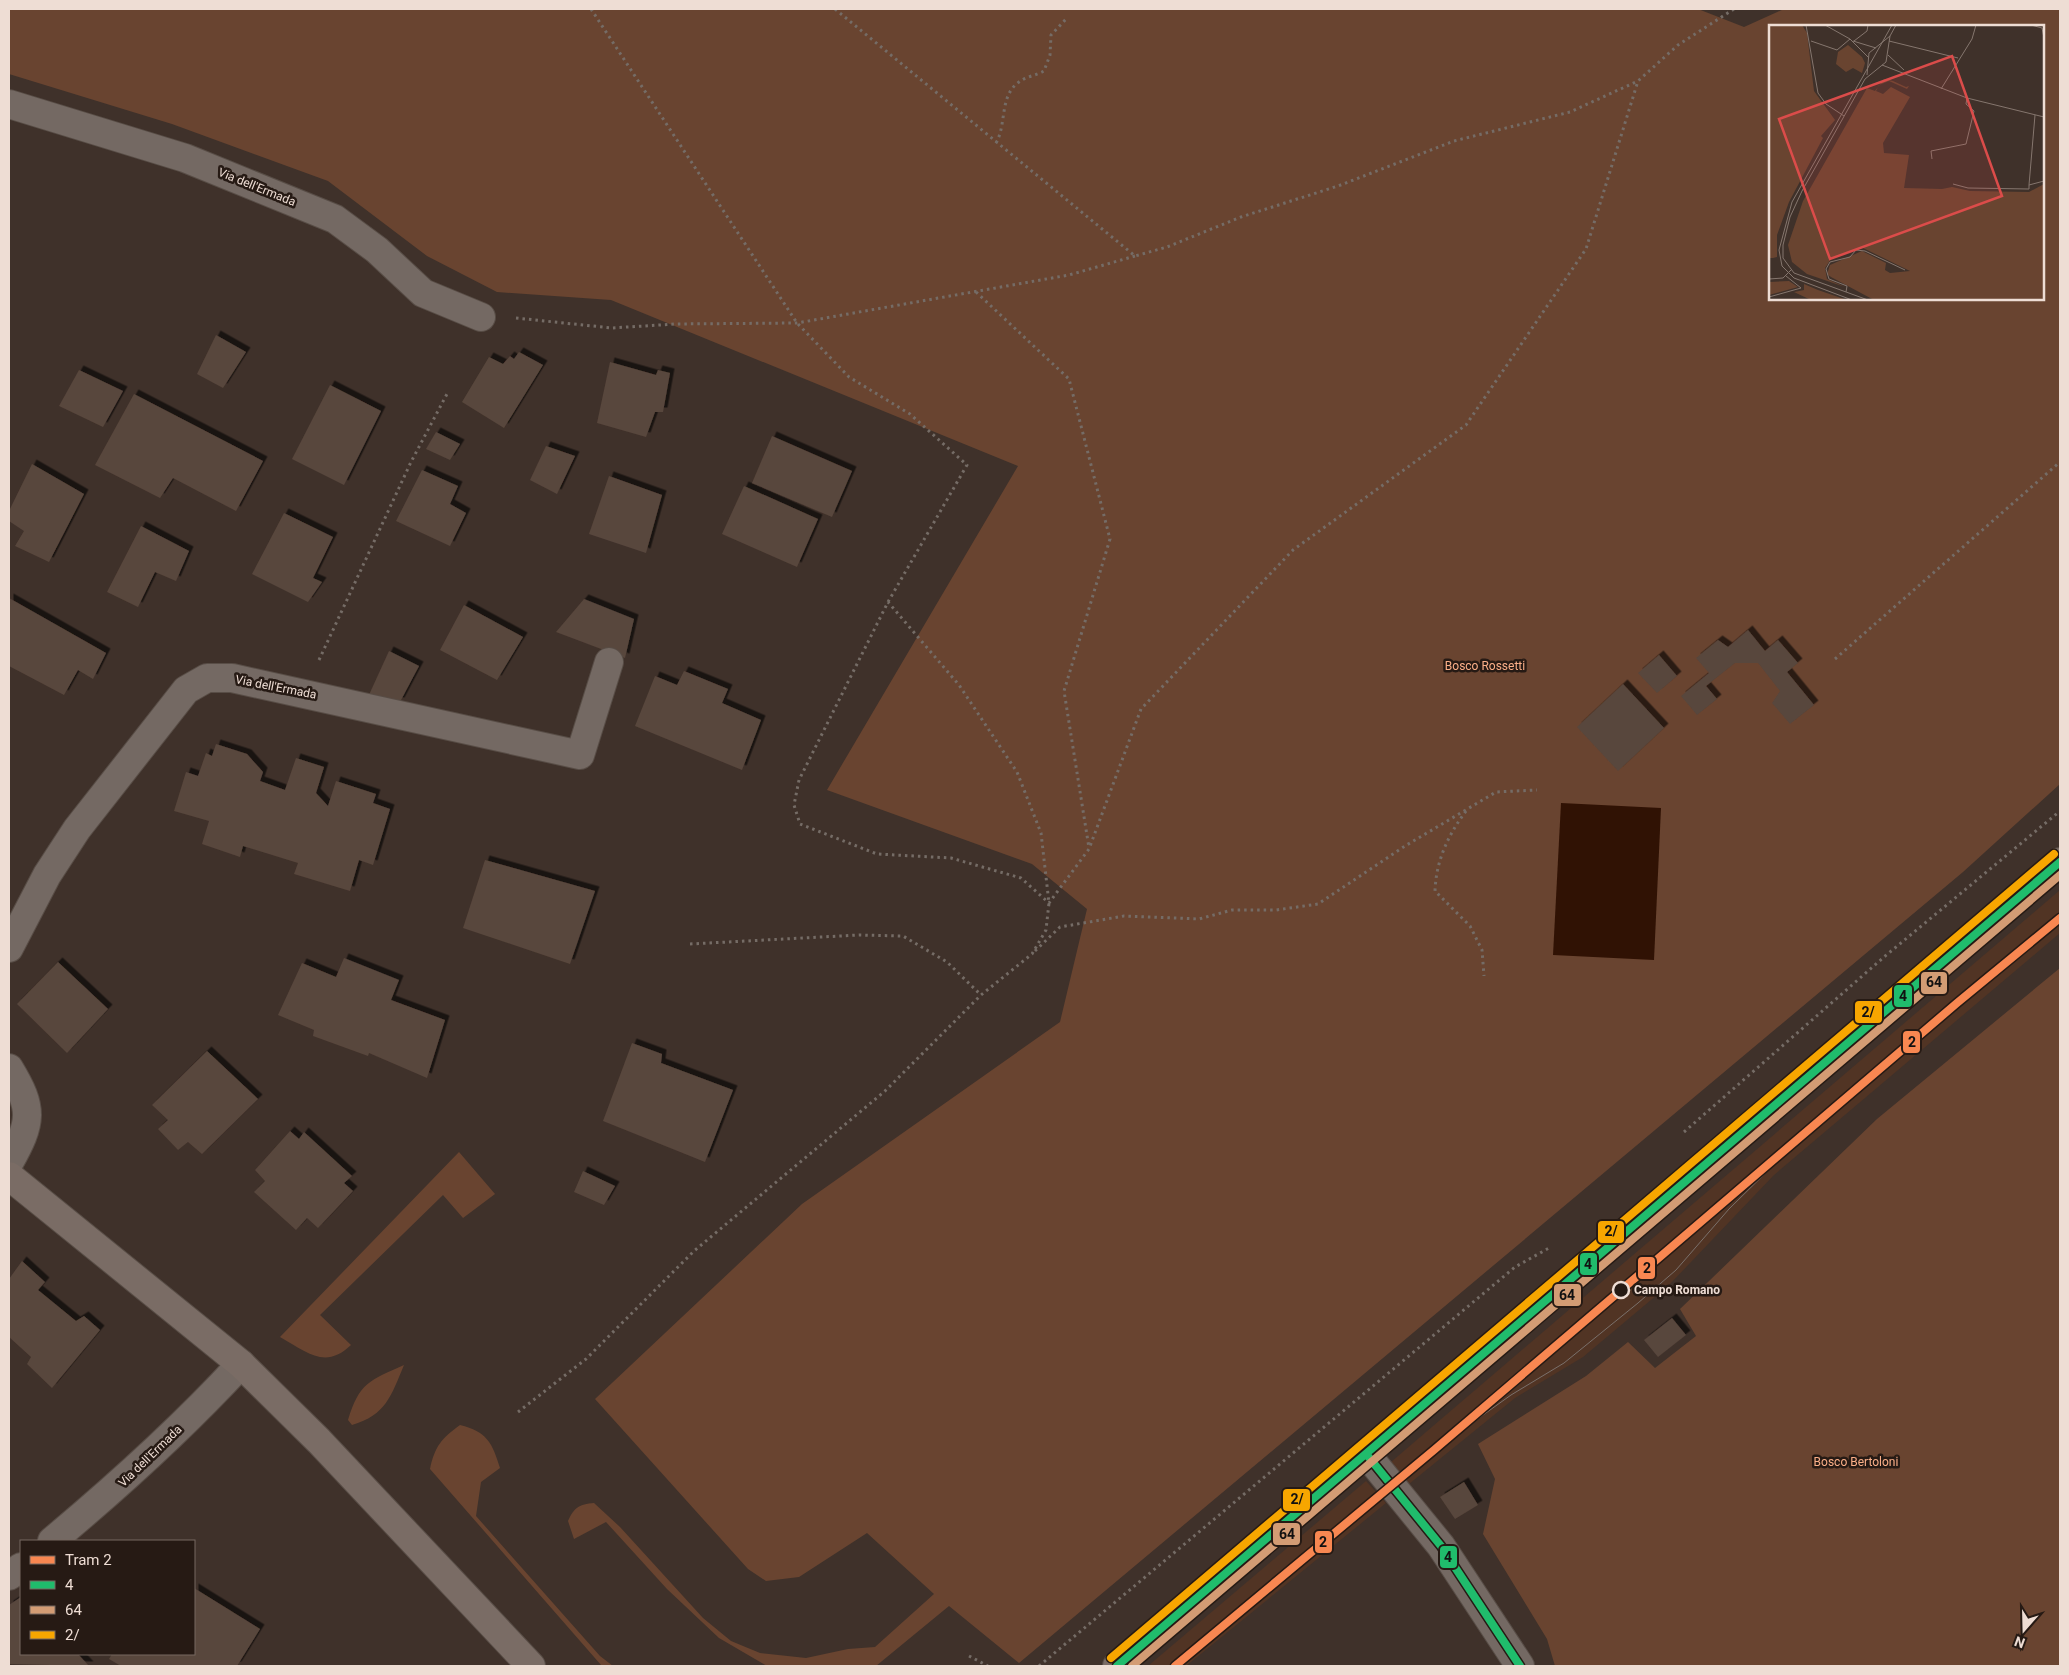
<svg xmlns="http://www.w3.org/2000/svg" width="2069" height="1675" viewBox="0 0 2069 1675" font-family="Roboto,sans-serif">
<defs>
<filter id="shadow"><feDropShadow dx="4.5" dy="-4.5" stdDeviation="0" flood-color="#0009"/></filter>
</defs>
<rect width="100%" height="100%" fill="#3f312a"/>
<g fill="#513424">
<path d="M2060 890V933L1774 1175 1670 1284 1583 1357 1515 1398 1409 1484 1391 1462Z"/>
<path d="M1366 1481 1386 1503 1186 1666H1148Z"/>
</g>
<g fill="#694430" fill-rule="evenodd">
<path d="M9 9H1698L1744 27 1784 9H2060V784L1963 872 1019 1663 949 1606 876 1666H767L719 1638 667 1589 606 1522 574 1539 568 1521C574 1508 579 1504 594 1503L620 1527 703 1618 731 1641 760 1653 806 1658 848 1649 875 1647 934 1594 867 1533 799 1577 766 1581 748 1569 595 1399 802 1204 1060 1022 1087 909 1032 864 827 790 1018 466 611 300 497 292 427 256 328 181 172 124 9 74ZM1770 26H2043V299H1770Z"/>
<path d="M2060 968V1666H1555L1547 1639 1483 1534 1495 1479 1478 1444 1586 1376 1628 1342 1655 1368 1696 1336 1680 1309 1877 1119Z"/>
<path d="M459 1152 495 1194 463 1218 443 1195 320 1315 351 1345C325 1370 307 1352 280 1337Z"/>
<path d="M404 1365C391 1396 386 1415 352 1425L348 1420C359 1383 370 1380 404 1365Z"/>
<path d="M460 1425C487 1432 492 1442 500 1468L481 1482 476 1516 600 1656 613 1666 601 1665 430 1469C435 1446 441 1439 460 1425Z"/>
</g>
<path fill="#301204" d="M1561 803 1661 808 1654 960 1553 955Z"/>
<g fill="#58463c" filter="url(#shadow)">
<path d="M216 335 246 352 223 388 197 374Z"/>
<path d="M519 352 543 365 504 428 462 402 489 357 503 364 510 356 514 359Z"/>
<path d="M610 362 656 375 658 370 670 373 663 412H655L646 437 597 423Z"/>
<path d="M79 370 123 391 103 427 59 406Z"/>
<path d="M330 385 381 411 344 485 292 459Z"/>
<path d="M134 394 263 461 236 511 173 478 160 498 95 465Z"/>
<path d="M436 432 460 444 450 460 426 449Z"/>
<path d="M772 436 852 471 832 517 752 483Z"/>
<path d="M546 446 575 456 557 494 530 480Z"/>
<path d="M32 464 84 494 49 562 15 546 24 531 9 521V511Z"/>
<path d="M422 470 458 486 450 504 466 513 450 546 396 521Z"/>
<path d="M609 476 662 495 646 553 589 534Z"/>
<path d="M744 486 818 519 797 567 722 534Z"/>
<path d="M284 513 333 537 313 578 322 582 308 602 252 574Z"/>
<path d="M141 526 189 551 176 581 155 572 138 607 107 592Z"/>
<path d="M9 598 106 653 93 679 78 670 64 695 9 666Z"/>
<path d="M584 599 634 619 625 658 556 632Z"/>
<path d="M464 605 523 637 497 680 440 650Z"/>
<path d="M1748 630 1765 651 1778 640 1798 663 1787 672 1814 705 1790 724 1772 703 1780 691 1758 663H1735L1706 686 1717 699 1697 715 1681 696 1709 673 1696 658 1718 640 1728 647Z"/>
<path d="M389 651 419 666 400 702 368 697Z"/>
<path d="M1659 655 1677 676 1657 693 1638 673Z"/>
<path d="M684 671 728 689 722 703 761 720 742 770 635 726 655 676 677 685Z"/>
<path d="M1623 684 1664 728 1618 771 1577 727Z"/>
<path d="M216 744 247 754 263 772 260 781 285 790 296 758 324 767 316 793 328 806 336 781 376 794 373 803 390 809 373 865 359 860 350 891 294 874 298 863 243 846 240 857 202 844 209 821 174 811 186 772 198 776 206 753 212 756Z"/>
<path d="M485 860 595 891 570 964 463 928Z"/>
<path d="M344 958 399 980 391 1000 445 1020 427 1078 369 1053 368 1056 313 1036 314 1030 278 1015 302 963 336 977Z"/>
<path d="M58 962 108 1009 67 1053 17 1004Z"/>
<path d="M632 1043 662 1054 661 1063 733 1090 705 1162 603 1121Z"/>
<path d="M207 1051 258 1099 202 1154 188 1142 178 1150 158 1129 168 1120 152 1105Z"/>
<path d="M290 1131 299 1139 304 1132 352 1176 344 1183 353 1191 318 1228 307 1218 296 1230 254 1192 265 1181 255 1170Z"/>
<path d="M583 1171 615 1186 604 1205 574 1192Z"/>
<path d="M22 1261 45 1282 38 1290 76 1321 84 1316 100 1330 52 1388 27 1364 31 1357 9 1337V1279Z"/>
<path d="M1672 1318 1686 1335 1658 1357 1644 1340Z"/>
<path d="M1464 1482 1478 1505 1455 1519 1440 1497Z"/>
<path d="M194 1588 260 1629 237 1666H121L109 1659 112 1654H194Z"/>
<path d="M21 1597V1654H78L89 1666 9 1664V1605Z"/>
</g>
<g fill="none" stroke-linecap="round" stroke-linejoin="round">
<g stroke="#584d46" stroke-width="30">
<g id="street">
<path d="M9 104 185 158 335 219 377 250 423 293 481 317"/>
<path d="M9 948 47 875 77 829 186 690 207 678H232L580 755 609 662"/>
<path d="M9 1068C34 1109 32 1122 9 1163"/>
<path d="M1367 1455 1441 1546 1520 1666"/>
<path d="M52 1541C119 1485 182 1428 241 1364"/>
<path d="M9 1576 21 1567"/>
</g>
</g>
<g stroke="#584d46" stroke-width="30">
<g id="primary">
<path d="M9 1176 241 1364 319 1441 531 1666"/>
<path d="M1117 1666 2060 862"/>
</g>
</g>
<g stroke="#756c66" stroke-width="3" stroke-dasharray="2.5 4" stroke-linecap="butt">
<path d="M591 9 797 323 849 377 910 414 967 465 888 602 799 780 794 805 800 824 877 854 951 858 1021 878 1049 903 1089 849 1141 709 1293 550 1466 425 1586 249 1638 81"/>
<path d="M835 9 1135 256 1167 247 1241 217 1338 186 1454 141 1570 112 1638 81 1678 45 1734 9"/>
<path d="M996 143C1007 124 999 96 1019 82 1025 77 1037 75 1044 71L1050 55 1051 35 1067 18"/>
<path d="M976 292 1069 379 1110 539 1064 691 1089 848"/>
<path d="M516 318 612 328 675 324 797 323 1069 275 1135 256"/>
<path d="M1835 659 2060 462"/>
<path d="M319 660 411 462 448 392"/>
<path d="M1466 811C1448 835 1436 861 1435 891L1470 926 1482 950 1484 976"/>
<path d="M690 944 859 935 903 936 947 962 981 995"/>
<path d="M1035 951 1060 927 1124 916 1199 919 1232 910H1276L1318 904 1405 846 1496 792 1537 790"/>
<path d="M1684 1132 1884 957 2060 811"/>
<path d="M518 1412 586 1359 694 1251 885 1091 981 995 1032 954 1046 930 1049 903 1041 833 1017 772 959 685 888 602"/>
<path d="M969 1656 988 1666"/>
<path d="M1039 1666 1515 1267 1549 1248"/>
</g>
<use href="#street" stroke="#746963" stroke-width="28"/>
<use href="#primary" stroke="#7a6c65" stroke-width="28"/>
<path stroke="#7a706b" stroke-width="1" d="M1434 1450 1511 1395 1564 1363 1638 1303 1676 1270 1729 1209 1802 1137"/>
<g stroke="#261a14" stroke-width="11">
<g id="bus-1">
<path d="M1367 1455 1441 1546 1520 1666"/>
<path d="M1117 1666 2060 862"/>
</g>
</g>
<g stroke="#261a14" stroke-width="11">
<path id="bus-2" d="M1132 1666 2060 875"/>
</g>
<g stroke="#261a14" stroke-width="11">
<path id="bus-3" d="M1111 1658 2054 854"/>
</g>
<use href="#bus-1" stroke="#20bc6c" stroke-width="8"/>
<use href="#bus-2" stroke="#d39c74" stroke-width="8"/>
<use href="#bus-3" stroke="#f7a600" stroke-width="8"/>
<g stroke="#261a14" stroke-width="11">
<path id="tram-1" d="M1175 1666 1434 1450 1957 1003 2060 918"/>
</g>
<use href="#tram-1" stroke="#f88751" stroke-width="8"/>
</g>
<circle fill="#261a14" stroke="#eeddd4" stroke-width="2.5" cx="1621" cy="1290" r="8"/>
<g text-anchor="middle" stroke-width="5" stroke-linejoin="round" paint-order="stroke">
<g font-size="12" fill="#eeddd4" stroke="#261a14">
<text transform="translate(257 187) rotate(22)" y="4">Via dell'Ermada</text>
<text transform="translate(276 687) rotate(11)" y="4">Via dell'Ermada</text>
<text transform="translate(150 1456) rotate(-44)" y="4">Via dell'Ermada</text>
</g>
<g font-size="12" fill="#fbaf88" stroke="#261a14">
<text x="1485" y="670">Bosco Rossetti</text>
<text x="1856" y="1466">Bosco Bertoloni</text>
</g>
<g font-size="12" font-weight="bold" fill="#eeddd4" stroke="#261a14" text-anchor="start">
<text x="1634" y="1294">Campo Romano</text>
</g>
</g>
<g transform="translate(1769 25)">
<rect width="275" height="275" fill="#3f312a"/>
<path d="M0 0H33L38 8 45 66 66 95 52 111 54 113 20 177 8 210V232L4 233H0ZM79 20 93 32 96 38 93 48 84 43 77 47 67 39 69 27ZM115 54 124 56 137 62 140 61 138 64 120 56 110 60 107 66 114 69 122 62 141 72 114 118 115 128 140 130 135 163 173 164 183 162 201 166 260 167 275 159V275H105L62 252 58 249 61 240 93 226 117 238 116 245 121 248 141 246 92 222 62 234 56 243 58 254 76 262 38 249 23 237 19 220 34 176 98 63 106 66ZM20 256 29 262 0 270V257ZM35 259 49 265 78 275H42L25 267 35 265Z" fill="#694430"/>
<path fill="none" stroke="#85766e" stroke-width="1" d="M37 0 49 68 57 79 75 91M56 0 81 14 100 33M262 0 273 3 275 13M42 16 68 25 81 14M84 16 107 23M85 16 98 6 99 0M120 16 189 33M119 30 135 45M113 40 198 73 275 92M98 50 100 28 121 11M172 64 203 14 207 0M163 134 162 126 197 119 205 86 197 79 198 73M184 159 199 163 260 164V160L275 156M260 160 266 90M0 254 14 253 22 245M77 267 78 261 60 254 57 244 61 237 81 232 87 225 96 226 136 245M0 272 32 263 17 251M83 275 25 253 13 241 10 225 23 177 123 0M99 275 25 248 14 233V220L21 192 33 166 96 54 117 37 121 11 127 0"/>
<path fill="#db4c4a" fill-opacity="0.15" stroke="#db4c4a" stroke-width="2.5" d="M183 31 233 171 61 234 10 94Z"/>
<rect width="275" height="275" fill="none" stroke="#eeddd4" stroke-width="2.5"/>
</g>
<g stroke="#261a14" stroke-width="2">
<rect x="1920" y="971" width="28" height="24" rx="5" fill="#d39c74"/>
<rect x="1893" y="984" width="20" height="24" rx="5" fill="#20bc6c"/>
<rect x="1854" y="1000" width="29" height="24" rx="5" fill="#f7a600"/>
<rect x="1902" y="1030" width="19" height="24" rx="5" fill="#f88751"/>
<rect x="1597" y="1220" width="28" height="24" rx="5" fill="#f7a600"/>
<rect x="1579" y="1252" width="19" height="24" rx="5" fill="#20bc6c"/>
<rect x="1637" y="1256" width="19" height="24" rx="5" fill="#f88751"/>
<rect x="1553" y="1283" width="29" height="24" rx="5" fill="#d39c74"/>
<rect x="1282" y="1488" width="29" height="24" rx="5" fill="#f7a600"/>
<rect x="1272" y="1522" width="29" height="24" rx="5" fill="#d39c74"/>
<rect x="1314" y="1530" width="19" height="24" rx="5" fill="#f88751"/>
<rect x="1439" y="1545" width="19" height="24" rx="5" fill="#20bc6c"/>
</g>
<g font-size="14" text-anchor="middle" font-weight="bold" fill="#111">
<text x="1934" y="987">64</text>
<text x="1903" y="1001">4</text>
<text x="1868" y="1017">2/</text>
<text x="1912" y="1047">2</text>
<text x="1611" y="1236">2/</text>
<text x="1588" y="1269">4</text>
<text x="1647" y="1273">2</text>
<text x="1567" y="1300">64</text>
<text x="1297" y="1504">2/</text>
<text x="1287" y="1539">64</text>
<text x="1323" y="1547">2</text>
<text x="1448" y="1562">4</text>
</g>
<rect width="2069" height="1675" fill="none" stroke="#eeddd4" stroke-width="20"/>
<rect x="20" y="1540" width="175" height="115" fill="#261a14" stroke="#766861"/>
<rect x="30" y="1556" width="25" height="8" fill="#f88751" stroke="#766861"/>
<text x="65" y="1565" font-size="15" fill="#eeddd4">Tram 2</text>
<rect x="30" y="1581" width="25" height="8" fill="#20bc6c" stroke="#766861"/>
<text x="65" y="1590" font-size="15" fill="#eeddd4">4</text>
<rect x="30" y="1606" width="25" height="8" fill="#d39c74" stroke="#766861"/>
<text x="65" y="1615" font-size="15" fill="#eeddd4">64</text>
<rect x="30" y="1631" width="25" height="8" fill="#f7a600" stroke="#766861"/>
<text x="65" y="1640" font-size="15" fill="#eeddd4">2/</text>
<g transform="translate(2024 1630) rotate(200)" stroke="#261a14" stroke-width="4" paint-order="stroke">
<path d="M0-4L9 19L0 12L-9 19Z" fill="#eeddd4"/>
<text y="-8" font-size="14" font-weight="bold" text-anchor="middle" fill="#eeddd4">N</text>
</g>
</svg>
